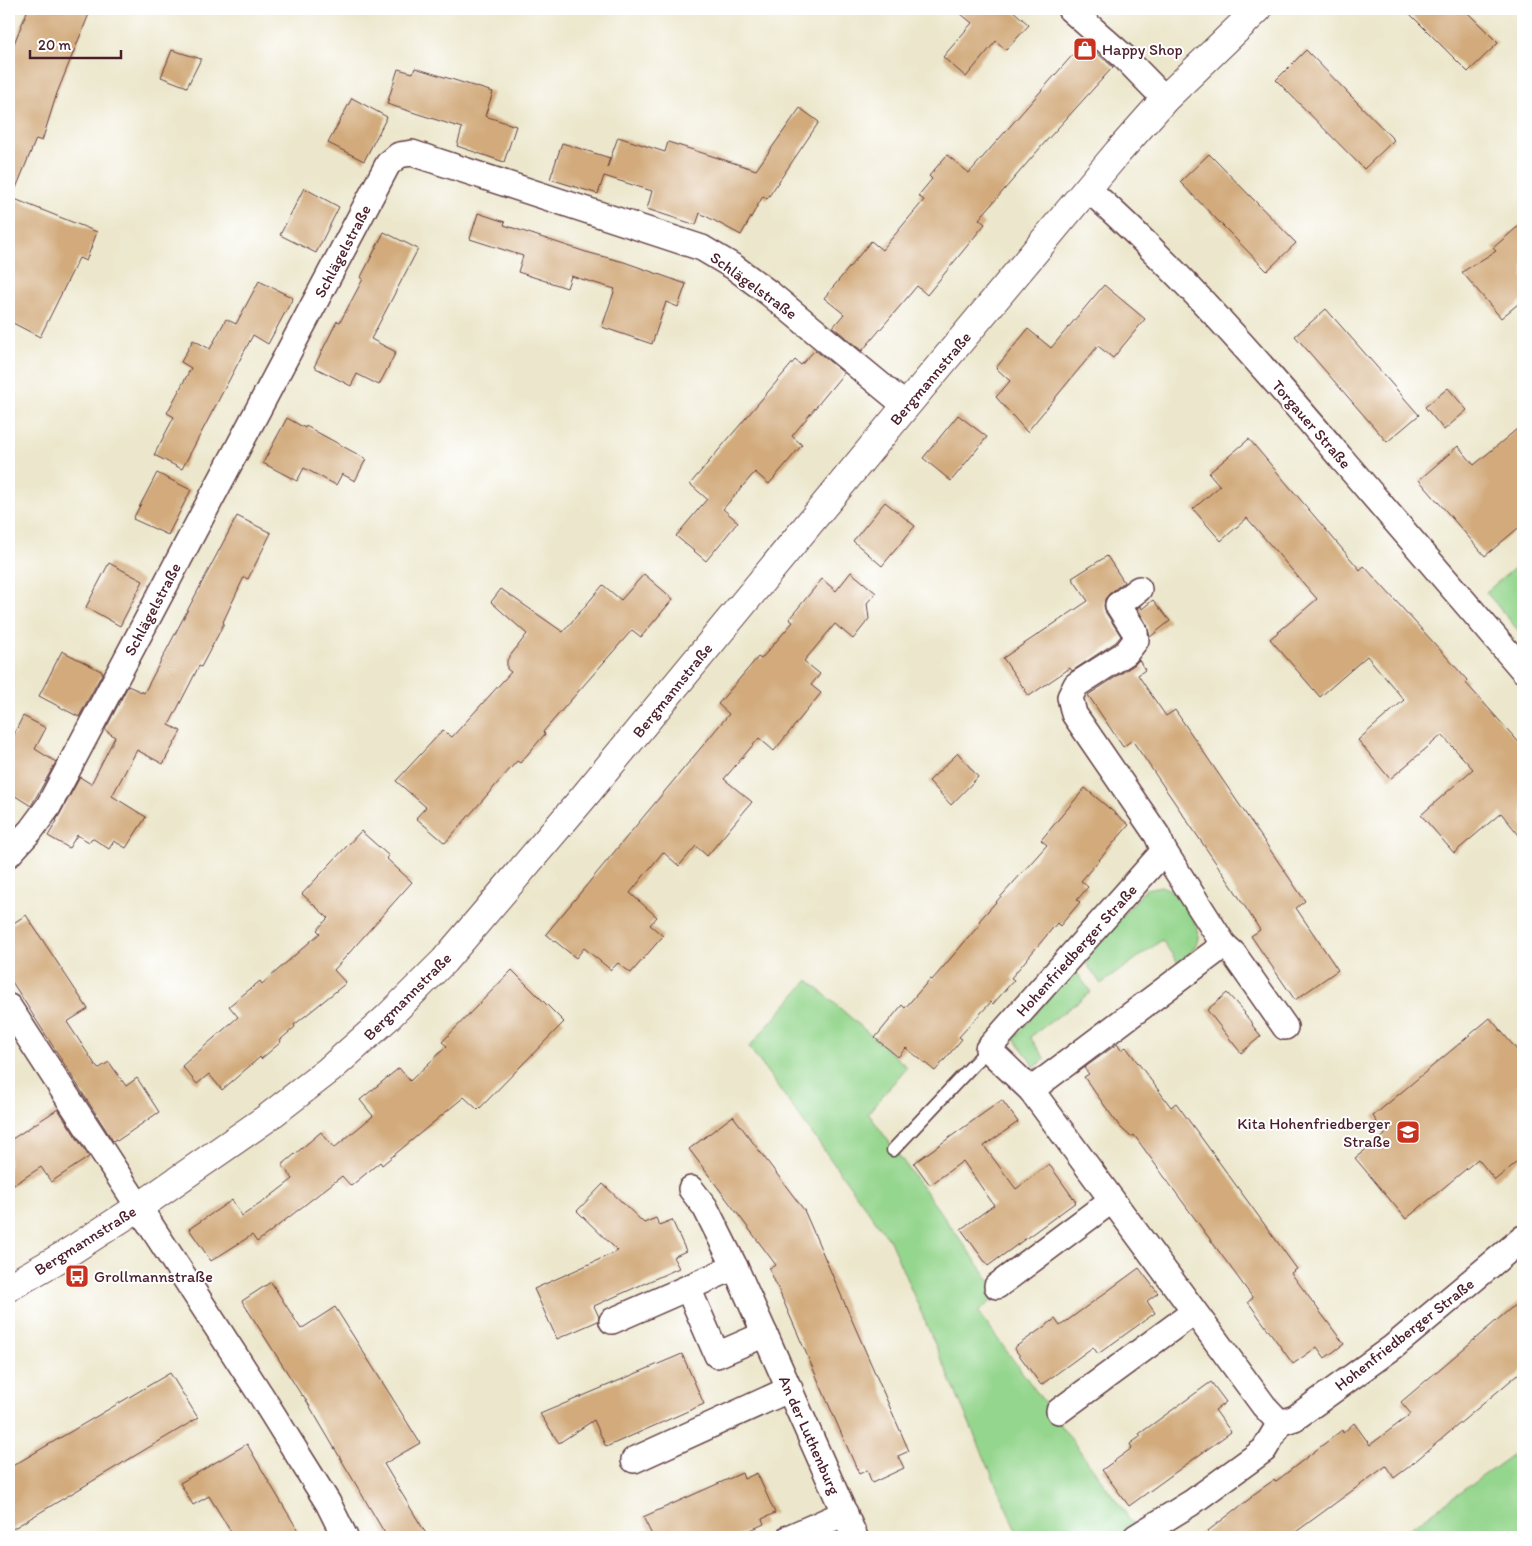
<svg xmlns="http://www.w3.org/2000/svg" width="1532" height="1546" viewBox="0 0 1532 1546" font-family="Itim,sans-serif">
<rect width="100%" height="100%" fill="#fff"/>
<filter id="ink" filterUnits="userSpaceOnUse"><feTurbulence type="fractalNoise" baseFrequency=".02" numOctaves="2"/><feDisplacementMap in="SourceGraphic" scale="10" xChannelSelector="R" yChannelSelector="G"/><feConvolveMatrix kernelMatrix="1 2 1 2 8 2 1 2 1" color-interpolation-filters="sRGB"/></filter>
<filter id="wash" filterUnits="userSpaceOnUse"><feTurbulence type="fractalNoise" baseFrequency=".0096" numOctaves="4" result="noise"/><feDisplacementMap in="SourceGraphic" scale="20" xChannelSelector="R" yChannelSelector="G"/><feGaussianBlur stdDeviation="1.12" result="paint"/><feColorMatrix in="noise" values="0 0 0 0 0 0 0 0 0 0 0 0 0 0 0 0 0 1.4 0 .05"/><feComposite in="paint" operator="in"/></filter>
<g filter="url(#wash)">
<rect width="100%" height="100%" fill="#ece7cc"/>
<g fill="#95d68e" stroke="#707a5c">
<path d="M1523 561V636L1486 592Z"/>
<path d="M1161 886C1174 890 1179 899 1187 910 1203 934 1203 945 1178 963L1162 940 1101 984 1083 959 1146 889Z"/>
<path d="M1074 969 1091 992 1030 1037 1045 1059 1035 1067 1014 1038Z"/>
<path d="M808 980 907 1067 868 1113 1000 1294 978 1312 1143 1537H1019L890 1241 749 1047Z"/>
<path d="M1523 1447V1537H1398Z"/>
</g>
<g id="blocks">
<g fill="#d2aa7b">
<path d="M28 9H91L57 93 42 141 36 139 12 198 97 232 86 261 79 258 40 337 9 321V56Z"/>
<path d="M955 9H1011L1029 25 1006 50 996 41 966 77 943 57 972 23Z"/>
<path d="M1405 9H1464L1498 43 1468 72Z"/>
<path d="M1084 42 1113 67 1047 140 979 219 985 224 927 295 917 286 862 351 833 327 844 314 824 298 871 241 882 250 924 200 918 196 932 179 929 176 947 155 969 173Z"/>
<path d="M172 50 201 59 187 87 161 77Z"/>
<path d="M1306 50 1394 140 1364 169 1276 80Z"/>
<path d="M415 68 493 92 485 116 516 126 504 162 457 146 462 128 387 104 398 69 413 73Z"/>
<path d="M352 98 387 117 364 161 328 143Z"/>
<path d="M800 108 819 122 767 199 763 196 741 235 700 213 696 225 647 209 652 191 604 176 598 194 550 179 562 143 610 158 607 168 618 137 665 152 668 142 756 170Z"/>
<path d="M1209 154 1296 243 1267 271 1180 182Z"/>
<path d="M304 188 339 207 316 253 280 235Z"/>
<path d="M478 213 505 222 504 225 586 252 624 262 686 284 678 307 666 302 652 344 602 327 615 289 571 276 567 288 518 272 523 256 470 239Z"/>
<path d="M1523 222V300L1501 318 1462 272 1496 251 1493 248Z"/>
<path d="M384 232 418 249 371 339 396 352 379 385 357 374 351 386 314 367 337 321 340 322 363 279 361 277Z"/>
<path d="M259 281 293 298 268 344 253 335 182 469 154 455 174 417 167 413 191 368 181 362 193 340 210 349 226 319 236 324Z"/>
<path d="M1104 285 1145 319 1113 358 1098 346 1027 432 996 397 1010 381 996 368 1028 329 1051 348Z"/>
<path d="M1326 309 1419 415 1387 442 1295 336Z"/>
<path d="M815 350 844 373 792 436 802 445 769 484 755 472 723 509 738 522 706 561 676 536 707 499 690 484 795 360 801 365Z"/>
<path d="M1448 388 1467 410 1444 430 1425 407Z"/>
<path d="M958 415 987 437 951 481 923 458Z"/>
<path d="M287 418 305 428 306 426 366 459 355 481 342 474 336 485 304 468 297 481 263 463Z"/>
<path d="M1523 424V524L1485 556 1419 480 1458 446 1474 465Z"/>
<path d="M1249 439 1360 570 1364 566 1453 664 1467 680 1465 682 1523 747V840L1501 813 1454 853 1421 815 1473 769 1442 735 1390 779 1358 740 1404 700 1367 656 1320 697 1270 639 1317 599 1247 518 1221 541 1193 509 1220 486 1209 473Z"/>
<path d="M157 473 191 490 168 535 133 519Z"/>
<path d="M885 502 915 526 882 566 853 541Z"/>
<path d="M237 516 271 533 248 579 244 577 223 622 224 623 218 635 201 667 199 666 169 725 181 731 163 764 137 750 112 796 146 817 126 848 114 841 109 849 92 838 89 842 77 835 69 848 48 836 57 821H56L80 777 91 784 115 737 105 730 128 686 144 693Z"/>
<path d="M1107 556 1124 582 1109 594 1105 599 1104 606 1106 613 1121 636 1116 642 1072 671 1070 668 1029 696 1003 658 1088 601 1072 578Z"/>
<path d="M109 563 143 581 120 626 86 607Z"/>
<path d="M851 572 876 593 867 603 869 619 853 639 835 624 804 661 820 674 811 685 821 693 774 751 759 738 724 779 752 802 707 856 696 846 679 866 663 852 630 893 657 917 650 925 663 936 631 973 618 963 611 970 584 948 576 958 546 934 729 714 718 704 758 657 761 659 793 622 789 619 822 579 836 591Z"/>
<path d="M644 574 673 599 641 637 632 630 543 732 545 734 527 755 520 763 517 761 445 843 416 818 426 807 396 781 443 730 452 737 511 672 507 669V660L527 634 491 602 501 589 563 632 603 585 621 600Z"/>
<path d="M1153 600 1170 621 1150 637 1147 625 1137 608 1141 606 1142 609Z"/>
<path d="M62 651 103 672 79 717 39 696Z"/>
<path d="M1139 660 1145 670 1138 675 1152 696 1166 716 1175 710 1305 901 1296 908 1338 970 1295 1000 1251 936 1260 930 1233 888 1132 740 1123 747 1088 695 1134 665Z"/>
<path d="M23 716 46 728 35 749 56 762 31 806 12 794 9 800V734L13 736Z"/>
<path d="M958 753 978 777 951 805 929 781Z"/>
<path d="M1085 788 1129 825 1081 881 1088 887 1077 900 1080 902 1060 926 1057 923 1011 978 1014 980 993 1004 991 1002 959 1037 962 1039 935 1071 906 1048 898 1057 875 1038 902 1005 905 1008 930 979 932 980 981 923 979 921 1047 845 1041 840Z"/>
<path d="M361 831 389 856 386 858 412 882 334 970 346 983 294 1025 295 1027 280 1040 281 1042 261 1059 260 1057 222 1090 209 1074 197 1084 182 1066 238 1017 229 1006 260 981 262 984 320 933 317 930 328 918 302 894Z"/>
<path d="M26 915 88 1009 67 1022 98 1069 109 1062 126 1086 137 1078 159 1112 117 1141 116 1139 113 1141 9 977V926Z"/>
<path d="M512 970 564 1022 478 1110 464 1097 382 1165 380 1162 351 1186 342 1176 257 1242 252 1235 211 1261 189 1229 232 1200 242 1216 267 1199 293 1179 282 1165 321 1132 334 1148 373 1116 360 1100 399 1068 410 1081 447 1046 442 1042Z"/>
<path d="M1227 993 1245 1013 1244 1014 1253 1024 1252 1025 1261 1036 1241 1053 1207 1010Z"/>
<path d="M1490 1018 1523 1057V1157L1495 1180 1478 1159 1406 1219 1355 1158 1385 1135 1373 1116Z"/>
<path d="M1117 1044 1121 1050 1126 1047 1171 1107 1176 1103 1297 1269 1291 1273 1344 1344 1325 1358 1317 1347 1293 1364 1248 1302 1253 1298 1163 1175 1134 1135 1131 1137 1120 1127 1084 1077 1089 1074 1084 1068Z"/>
<path d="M1002 1100 1018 1122 984 1146 1016 1189 1049 1164 1076 1202 988 1266 961 1229 994 1205 963 1161 930 1185 914 1163Z"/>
<path d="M58 1109 89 1157 51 1182 41 1167 9 1188V1141Z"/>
<path d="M733 1116 804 1210 909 1451 898 1456 904 1468 872 1483 867 1470 859 1474 769 1268 776 1265 689 1149Z"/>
<path d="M603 1184 644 1223 656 1218 659 1225 672 1220 686 1251 673 1257 679 1268 594 1306 599 1317 598 1321 557 1339 534 1289 618 1251 577 1211Z"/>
<path d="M1139 1268 1158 1293 1147 1301 1155 1313 1098 1354 1093 1347 1041 1385 1014 1348 1055 1319 1060 1326Z"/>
<path d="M271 1282 301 1329 335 1307 391 1396 420 1443 384 1464 428 1537H387L303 1395 302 1396 242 1301Z"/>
<path d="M1523 1298V1370L1406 1469 1394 1478 1386 1466 1289 1537H1200L1252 1497 1251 1496 1274 1480 1275 1482 1342 1430 1343 1433 1354 1423 1370 1445 1411 1414 1401 1402Z"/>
<path d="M682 1354 704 1404 606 1447 594 1420 559 1443 540 1414Z"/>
<path d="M170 1373 198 1418 9 1531V1468Z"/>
<path d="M1211 1382 1226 1402 1215 1410 1231 1432 1129 1506 1102 1470 1132 1448 1130 1444 1141 1436 1139 1434Z"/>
<path d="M247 1444 269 1482 302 1537H234L209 1496 193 1505 180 1483Z"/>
<path d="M742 1473 744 1479 757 1473 775 1513 762 1519 764 1524 735 1537H653L643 1517Z"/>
</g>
</g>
</g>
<g filter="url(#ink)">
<use href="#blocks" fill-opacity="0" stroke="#623d43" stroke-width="1"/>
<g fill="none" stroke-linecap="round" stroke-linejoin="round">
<g stroke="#623d43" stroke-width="15">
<path id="lane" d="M893 1150 988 1049"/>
</g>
<g stroke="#623d43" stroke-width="28">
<g id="street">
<path d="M1070 9 1124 57 1165 99"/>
<path d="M1088 189C1180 271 1261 364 1341 458 1402 529 1463 600 1523 670"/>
<path d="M1164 851 988 1049 1031 1090 1264 1406 1280 1423"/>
<path d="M9 854 31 830 48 807 388 164 399 155 412 153 702 248 734 267 769 293 906 406"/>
<path d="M1224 945 1233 953 1285 1027"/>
<path d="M9 1007 262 1397 328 1503 345 1537"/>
<path d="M1031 1090 1224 945 1164 851 1157 835 1074 714 1070 697 1076 685 1126 653 1136 640 1135 632 1118 605 1139 589"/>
<path d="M691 1189 705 1207 735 1267 855 1537"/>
<path d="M997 1286 1112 1200"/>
<path d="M688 1288 717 1355 765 1334"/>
<path d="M612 1321 735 1267"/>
<path d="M1059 1411 1194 1312"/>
<path d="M634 1460 790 1389"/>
<path d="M790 1537 845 1513"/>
<path d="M1136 1537 1191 1503 1264 1450 1280 1423 1295 1418 1393 1347 1523 1238"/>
</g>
</g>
<g stroke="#623d43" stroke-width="30">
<path id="secondary" d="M9 1287 63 1256 139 1207 267 1118 329 1070 387 1018 444 961 582 799 906 406 1118 152 1165 99 1258 9"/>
</g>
<use href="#lane" stroke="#fff" stroke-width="12"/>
<use href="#street" stroke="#fff" stroke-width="25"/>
<use href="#secondary" stroke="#fff" stroke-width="28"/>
</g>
</g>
<defs>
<g id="shop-square" transform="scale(1.25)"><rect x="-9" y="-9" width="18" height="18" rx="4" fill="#c8321e" stroke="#fff"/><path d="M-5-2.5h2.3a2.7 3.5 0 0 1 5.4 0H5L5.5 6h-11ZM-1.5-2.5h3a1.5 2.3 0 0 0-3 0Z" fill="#fff"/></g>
<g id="school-square" transform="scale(1.25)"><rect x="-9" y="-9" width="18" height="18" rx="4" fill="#c8321e" stroke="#fff"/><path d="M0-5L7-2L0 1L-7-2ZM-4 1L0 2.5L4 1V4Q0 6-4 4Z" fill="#fff"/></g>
<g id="bus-square" transform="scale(1.25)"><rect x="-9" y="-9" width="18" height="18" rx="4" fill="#c8321e" stroke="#fff"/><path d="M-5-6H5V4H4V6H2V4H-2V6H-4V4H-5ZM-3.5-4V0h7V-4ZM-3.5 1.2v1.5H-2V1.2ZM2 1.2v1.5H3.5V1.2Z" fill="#fff"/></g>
</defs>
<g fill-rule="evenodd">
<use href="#shop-square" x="1085" y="49"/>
<use href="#school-square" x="1408" y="1132"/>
<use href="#bus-square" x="77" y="1276"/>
</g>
<g text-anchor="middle" stroke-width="4" stroke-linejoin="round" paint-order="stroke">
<g font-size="16" fill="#4a1f2b" stroke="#fff" text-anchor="start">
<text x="1102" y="55">Happy Shop</text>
<text x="1390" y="1129" text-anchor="end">Kita Hohenfriedberger<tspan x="1390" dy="18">Straße</tspan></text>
<text x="94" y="1282">Grollmannstraße</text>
</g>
<g font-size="16" fill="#4a1f2b" stroke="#fff">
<text transform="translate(342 251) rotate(-62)" y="6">Schlägelstraße</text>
<text transform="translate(754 285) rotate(36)" y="6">Schlägelstraße</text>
<text transform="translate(930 378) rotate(-50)" y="6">Bergmannstraße</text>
<text transform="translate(1312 424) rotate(49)" y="6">Torgauer Straße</text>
<text transform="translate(152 609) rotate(-62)" y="6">Schlägelstraße</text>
<text transform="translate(672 690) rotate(-51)" y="6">Bergmannstraße</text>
<text transform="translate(1076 950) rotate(-48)" y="6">Hohenfriedberger Straße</text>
<text transform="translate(407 996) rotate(-45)" y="6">Bergmannstraße</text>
<text transform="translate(85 1240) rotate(-32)" y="6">Bergmannstraße</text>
<text transform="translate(1404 1334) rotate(-38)" y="6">Hohenfriedberger Straße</text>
<text transform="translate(810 1435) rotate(66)" y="6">An der Luthenburg</text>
</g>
</g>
<rect width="1532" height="1546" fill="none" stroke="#fff" stroke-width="30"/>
<path d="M30 50v8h91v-8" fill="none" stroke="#4a1f2b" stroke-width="2.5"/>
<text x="38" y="50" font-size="15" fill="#4a1f2b" stroke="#ffffff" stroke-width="4" paint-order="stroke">20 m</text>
</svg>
